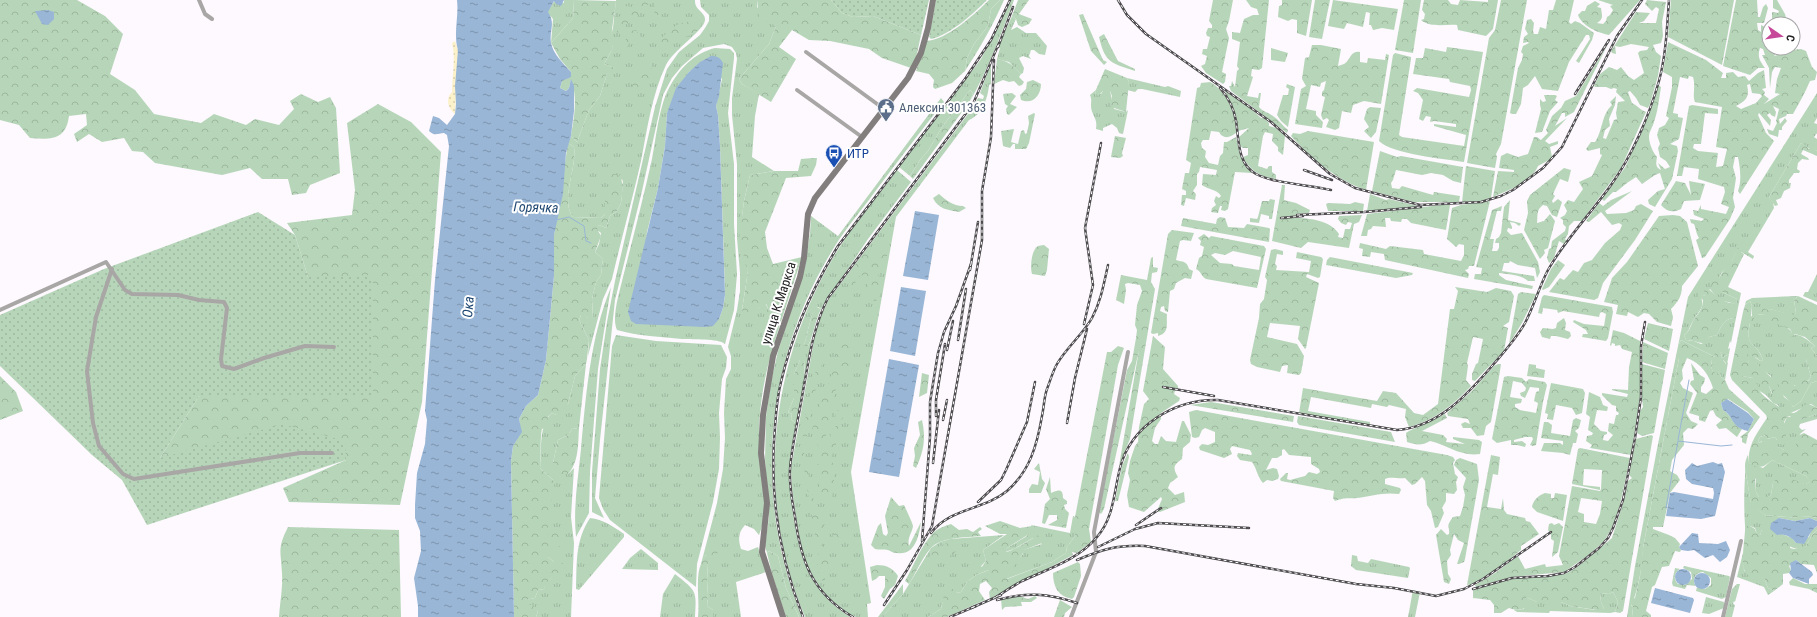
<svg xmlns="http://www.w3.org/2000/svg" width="1817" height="617" viewBox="0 0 1817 617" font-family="'Roboto Condensed',sans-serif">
<defs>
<pattern id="grass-tufts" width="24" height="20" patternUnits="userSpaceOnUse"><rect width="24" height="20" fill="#b7d6b9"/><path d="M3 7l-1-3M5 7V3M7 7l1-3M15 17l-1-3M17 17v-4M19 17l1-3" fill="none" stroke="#9db79f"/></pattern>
<pattern id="forest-crowns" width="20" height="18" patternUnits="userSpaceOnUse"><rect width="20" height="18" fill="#b7d6b9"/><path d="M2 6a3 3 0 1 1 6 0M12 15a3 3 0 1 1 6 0" fill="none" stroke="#9db79f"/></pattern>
<pattern id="sand-dots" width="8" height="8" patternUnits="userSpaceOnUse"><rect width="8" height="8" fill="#fbf1cb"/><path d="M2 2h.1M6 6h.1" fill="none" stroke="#d7ceae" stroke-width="1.8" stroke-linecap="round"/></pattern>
<pattern id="garden-dots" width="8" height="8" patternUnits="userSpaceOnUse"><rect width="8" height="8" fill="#b7d6b9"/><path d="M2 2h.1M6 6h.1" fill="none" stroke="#9db79f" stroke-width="1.8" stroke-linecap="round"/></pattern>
<pattern id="water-ripples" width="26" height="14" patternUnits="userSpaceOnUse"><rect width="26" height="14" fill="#99b6d6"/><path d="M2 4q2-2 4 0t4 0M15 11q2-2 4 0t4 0" fill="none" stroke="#7c94ad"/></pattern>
</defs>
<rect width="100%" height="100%" fill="#fdf9fe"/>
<g fill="url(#grass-tufts)" fill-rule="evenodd">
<path d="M555 0 564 3V0H574L573 18 551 43 553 19 547 12Z"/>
<path d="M616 0H695C694 10 706 12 705 20 704 31 673 50 666 65 652 94 647 130 641 161 632 201 621 240 612 279L603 299 588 356 589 340 579 320 581 315 583 314 588 318H593L592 299 596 282 601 275 603 259 595 252 599 244 601 233 596 229 599 225 606 228 610 216 617 211 621 203 623 182 622 179 605 211V214L601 218 573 217C560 200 577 169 574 147L568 143 571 136 577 142 589 110 600 96 607 74 617 69 604 64 613 48 610 39 613 28Z"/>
<path d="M700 0H757V7L776 26 769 44 739 79 742 84 759 94 755 116 752 157 774 171 750 175 744 201 742 217 748 271 742 310 758 309 765 303 774 319 772 334 778 331C767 364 759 400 759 435 758 467 772 504 759 535L754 529 745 525C738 533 738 539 741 549L748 551 758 547 766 572 736 582 741 617H713V610L707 606 708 595 707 580 708 563 712 558 706 555 701 564 717 503 723 469 725 438 724 413 726 379 731 369V356L728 347 737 310 740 291V273L737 238V164L732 115V98L737 59 736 53 732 47 724 44 703 48 682 66 672 78 663 95 642 191 615 300 600 440 595 498 604 518 592 512V472L600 369 607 322 615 281 655 107 667 69 679 52 700 35 705 28 709 21V15L701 7Z"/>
<path d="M1000 0H1004C993 25 980 48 965 71L967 58 974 44 988 26 991 9Z"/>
<path d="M1011 0H1014C1001 34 988 70 970 101L973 93 970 90 942 127 928 151 920 160 910 176 899 167 981 59Z"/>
<path d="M1012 16 1016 19 1011 30 1017 27 1026 33H1036L1047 46 1045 55 1039 54 1034 50H1031L1029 56 1031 59 1023 56 1019 58 1024 68 1023 73 1021 74 1009 62 997 59 1000 48 998 47Z"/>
<path d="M715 48 730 49 734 53V58L728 113 734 164V224L737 274 734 310 725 344C718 338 693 340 682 339 661 337 638 336 617 330 611 317 620 291 623 277 633 238 643 199 652 159 656 139 659 106 669 88 679 69 694 53 715 48ZM705 59 722 79 716 106 718 115 720 146 724 261 725 295 723 308 719 319 636 324 647 232 658 188 665 146 667 113 689 72Z"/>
<path d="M1271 48 1288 53 1285 62 1271 60Z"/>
<path d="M991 64V84L989 85C988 98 982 115 969 120L896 217 851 472 871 603 867 604 868 617H856L849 614 830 599 821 589 809 570 804 558 798 530 792 489 791 468 817 324 829 299 971 110 978 98 983 99 984 96 980 93Z"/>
<path d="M1127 78 1165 87 1168 86 1181 91 1180 97 1142 89H1138L1135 92 1127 90 1129 82Z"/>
<path d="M1096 90 1095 93 1101 94 1103 91H1110L1114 109 1126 112 1128 110 1123 134 1119 133 1117 128 1112 124 1103 128V131L1096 129C1098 118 1091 115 1091 106 1091 101 1092 100 1090 95Z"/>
<path d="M1817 93V118L1814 123 1817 124V133L1814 137 1817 139V151L1811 148 1810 149 1801 143 1769 197 1773 202 1774 208 1748 252 1754 256 1753 259 1738 250C1735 253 1734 258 1732 261 1722 275 1715 273 1722 292L1737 299 1736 304 1719 300 1710 289 1704 296 1699 293C1707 308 1699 309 1693 321 1689 327 1690 331 1684 335L1686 340 1694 341 1701 344 1707 341 1709 337 1717 335C1721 326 1725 317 1736 318L1731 343 1730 341 1728 349 1730 348 1729 354 1722 358 1721 352 1715 357 1681 340 1679 344V358L1643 548C1643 562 1638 593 1631 605L1633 607 1632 617H1627L1635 566 1657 449 1688 297Z"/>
<path d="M941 98 944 102C920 132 897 162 874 193 861 211 846 228 835 246 765 357 752 496 802 617H799L786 588 778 556 769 551 767 553 765 546 769 517 765 459 766 417 771 382 778 351 805 267 810 233 811 216 838 236Z"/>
<path d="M897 170 911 182 868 239 821 309 818 307 812 314 804 346H808L812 338 805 374 804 360H800L794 374V398L788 412 792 414 791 419 797 425C789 462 788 483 794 520 801 563 812 592 850 617H805C755 498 769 367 834 256 852 226 876 199 897 170Z"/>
<path d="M1817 274V302L1803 296 1805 292H1808Z"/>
<path d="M611 287 598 369 590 472 589 513 576 537C573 507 578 479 581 449 586 395 590 338 611 287Z"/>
<path d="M1798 296 1794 300 1796 313 1794 316 1770 309 1757 315 1764 314C1769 318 1790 328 1792 332L1788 335C1800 333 1805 338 1815 346L1811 348 1817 356V360L1806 359 1811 377C1804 387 1791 386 1780 386L1784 397 1791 402 1793 407 1801 401 1811 383 1817 381V408L1811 404C1800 407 1787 421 1778 405L1773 403 1766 395 1742 380V376L1753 378 1769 386 1772 394 1771 376 1761 369 1756 363H1749L1746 354H1751L1760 361 1763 360C1757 341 1744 349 1750 323L1752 321V306L1750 301 1745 305 1746 301 1752 298Z"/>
<path d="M616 335 656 341 721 345 727 357 726 368 722 379 719 413 720 438 719 469 713 502 697 564 696 587 610 520 603 509 599 498 612 346Z"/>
<path d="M1712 360H1723L1726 364 1728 362 1725 380 1721 377 1720 374 1713 373 1711 366Z"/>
<path d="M586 364 579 428 572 429 568 435 558 440 553 463 568 474 574 468 571 517 574 543 571 617H536L538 611 526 605 525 600 535 598 538 590 544 589 545 583 553 576 554 562 548 557V517L553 480 540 468C542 450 538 426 552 413L557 415 568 404 575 376Z"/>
<path d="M1817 414V419L1800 424 1799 427 1802 430 1806 429 1800 434 1797 445 1800 452 1784 450 1778 447 1762 455V441L1759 443 1758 441 1760 437 1766 435 1767 439 1775 437 1777 440 1787 417H1808Z"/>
<path d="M1748 455 1749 463 1763 468 1772 460 1806 476 1811 482 1805 484 1789 480 1775 481 1773 483 1771 495 1768 497H1759L1756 492V479L1746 474 1751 503 1766 516C1773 515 1781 517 1788 517 1798 518 1807 515 1817 518V521L1810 518 1795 521 1779 518 1782 534 1792 538 1796 543 1809 537 1811 531 1817 526V530L1812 535 1806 546C1794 552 1788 546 1780 537H1775L1762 530 1760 535 1757 534 1755 528 1750 526H1745C1744 509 1744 492 1745 476 1746 467 1743 465 1748 455Z"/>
<path d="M1073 516 1075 517V536L1067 547 1066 553 1052 562 1006 579 1013 565 1023 554V550L1042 544 1033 538 1014 549 1005 552 1007 548 1027 536 1032 527 1031 525 1070 533Z"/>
<path d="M590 518C603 519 614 527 624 534V537L579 590 576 589C577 562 575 541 590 518Z"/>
<path d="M1004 535 983 550 986 561 981 566 984 570 991 569 976 575 967 582 961 592 956 593 942 603 941 609 928 617H882L903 594 931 548 940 542 950 539Z"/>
<path d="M641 549 658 563V570L622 569 630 558Z"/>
<path d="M1743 553 1744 571 1764 578 1768 588 1774 591 1768 595 1764 587 1737 577Z"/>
<path d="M1352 555 1357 556 1358 561 1368 563 1371 559 1409 567 1410 568 1408 578 1356 570 1351 566Z"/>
<path d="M1684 566 1729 576 1730 577 1726 597 1722 599 1696 591 1697 587 1705 589 1711 585V578L1703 572C1696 573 1694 576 1694 583L1696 586 1687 585 1685 589 1673 586 1672 583 1675 568 1680 569C1674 573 1673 579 1678 584L1685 585 1692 579 1691 572 1683 568Z"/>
<path d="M675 574C696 591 697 590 695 617H660L663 594Z"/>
<path d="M1737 584H1740L1735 602 1734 601 1733 604 1735 605 1732 617H1725L1732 589Z"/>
<path d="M1413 590 1420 592 1415 617H1408Z"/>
<path d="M1613 592 1618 602 1615 612 1610 613 1550 611 1549 613 1517 612 1514 610 1524 609 1526 597 1537 602H1561L1570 606 1595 610 1604 609 1601 602 1600 593 1609 594Z"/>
<path d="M1706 597 1724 602V608L1709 614 1702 613Z"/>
</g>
<g fill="url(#forest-crowns)" fill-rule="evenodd">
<path d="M0 0H77L105 16 123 34 110 74 135 90 154 114 201 123 214 114 246 125 255 119 279 125 294 109 290 101 301 94 318 102 330 97 336 108 340 173 310 185 306 193 292 195 288 179H262L250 168 222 175 155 163 143 152 132 151 124 138 102 142 89 134 77 142 74 134 87 125 86 114 69 116C66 140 51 140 30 138L19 125 0 120Z"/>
<path d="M574 0 616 1C615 15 609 35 613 48L604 64 618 69 614 73 607 74 600 96 589 110 577 142 571 136C574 119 578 96 571 80L569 88 566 91 560 88 562 81 571 72 560 59 551 43 573 18Z"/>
<path d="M643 0H663L658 4 659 17 654 19 655 3 651 1 633 21 624 25 621 35 617 32 619 26 617 22 618 17 629 13 624 10 625 6 633 7Z"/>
<path d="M757 0H831L842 13 853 17 873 16 921 35 916 58 911 68 882 58 869 49 830 41 809 40 792 30 779 47 796 59 771 102 742 84 739 79 769 44 776 26 759 17Z"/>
<path d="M989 0H1000L991 9 988 26 974 44 967 58 965 71 952 83 935 89 933 87 934 80 929 74 916 71 926 41C947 40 975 14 989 0Z"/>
<path d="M1018 0H1029L1019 14 1032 19 1029 24 1022 27 1018 25 1016 19 1012 16Z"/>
<path d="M1213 0H1233L1229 21 1226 29 1229 38 1222 72 1226 74 1225 82 1223 84 1206 73 1201 66 1205 64 1207 56 1202 54 1203 49H1207L1210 37 1207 36 1206 33 1208 28H1212V25L1209 21Z"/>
<path d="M1246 0H1269L1262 68 1259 70 1252 69 1251 76 1253 77 1247 96 1258 98 1259 93H1261L1259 107C1263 112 1268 112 1273 116 1279 120 1283 126 1288 130L1287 133 1231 91 1229 86H1231L1232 81 1235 87 1237 71 1239 69 1237 66 1240 42 1232 39V32L1240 33 1244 19 1253 15H1259L1257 9 1251 7Z"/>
<path d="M1282 0H1312L1306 36 1297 33V20L1292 19 1288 21 1278 17 1279 6 1282 5Z"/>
<path d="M1315 0H1330L1322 39 1309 37Z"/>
<path d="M1333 0 1398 9 1394 30 1382 28 1373 30 1371 25H1369L1370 13 1366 12 1363 27 1347 23 1344 29 1328 26Z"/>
<path d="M1404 0H1421L1413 53 1395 50Z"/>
<path d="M1424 0H1448L1451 4 1458 5 1460 0 1488 2V0H1498L1493 29 1486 36 1458 30 1457 25C1446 24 1430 28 1421 20L1424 19 1425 14 1422 10Z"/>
<path d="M1501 0H1527L1501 144 1496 154 1497 157 1495 168 1467 163 1489 38 1495 30Z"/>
<path d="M1556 0H1574L1569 22 1571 24 1575 21 1580 23 1594 33 1592 40 1579 63 1576 61 1590 39 1589 35H1586L1569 62 1558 91 1542 89 1535 76 1528 85 1523 88 1521 104 1516 114H1512L1510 113 1518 68 1522 60 1523 54 1521 52 1523 46 1529 43 1528 42 1523 43 1524 37 1528 34 1525 29 1527 20 1531 19 1534 23 1533 31 1534 34H1538L1540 27 1546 29 1549 10H1553Z"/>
<path d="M1598 0H1640L1609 35C1598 33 1582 26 1578 15L1582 11H1585L1587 6 1595 1 1600 4 1597 7 1601 8C1602 16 1604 19 1597 23L1603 24 1606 21 1607 17 1610 15 1613 10 1610 6 1613 5Z"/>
<path d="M1647 0 1666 2 1662 22 1663 36 1661 43 1653 45 1656 52 1661 56 1658 76 1650 104 1648 108 1640 105 1636 98 1630 91 1628 92 1632 103C1637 105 1640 110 1646 112L1621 168 1587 214 1582 221H1574L1569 226 1568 234 1565 239 1567 242 1564 244 1559 241 1554 258 1549 263 1547 258 1549 249 1551 248 1552 241 1565 231 1566 227 1563 224V220L1560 218 1565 215 1567 211 1564 205 1568 200 1574 202 1583 189 1579 182 1592 176 1602 155 1600 154V148L1588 151 1586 149 1591 142H1595C1603 131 1601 115 1612 105L1610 102 1616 96 1615 105 1609 119 1610 126 1605 130 1603 138 1606 139 1614 120 1617 119 1616 113 1618 102 1625 101 1616 92 1617 89 1614 88 1611 89 1606 87H1595L1594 86 1600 74 1609 67 1617 70 1621 67 1628 76 1634 80 1644 73 1638 53 1640 51 1647 50 1649 47 1631 44 1620 47 1615 46 1616 54 1612 53 1611 51 1636 12 1650 13 1644 21 1639 23H1656L1659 9 1656 7 1652 11 1645 4Z"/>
<path d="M1671 0H1734L1722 65 1668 37Z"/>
<path d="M1736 0H1757L1758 17H1760L1763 7 1766 4 1768 8 1764 23H1757L1758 30 1761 32V25L1769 29V37L1762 38V41L1768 45 1769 44V48H1778V51L1774 56 1788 52 1787 48H1791L1790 50 1801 49 1806 51 1812 67 1817 72 1815 80 1810 81C1805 93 1799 103 1793 114H1787L1786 116 1779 119 1780 124 1785 118 1787 121 1782 127V130H1779L1778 137 1769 134 1767 129 1773 131 1777 123 1776 121 1779 109 1773 106 1776 112 1775 117 1771 115 1770 113 1767 115 1771 120 1770 126 1759 113 1758 115 1766 133 1774 141 1740 194 1738 191C1742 180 1740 168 1738 157H1735L1733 167 1736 178 1733 198 1735 207 1730 219 1705 257 1702 258 1696 240 1699 238C1696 233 1696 229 1694 224L1691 223 1690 219 1702 221 1704 219 1694 215 1693 210 1698 211 1701 205V209L1726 214 1729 207 1721 204 1725 192 1724 187 1698 179 1699 169 1684 167 1682 176H1677L1689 106 1692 105 1718 109V114L1705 113 1701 144H1694L1693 148 1698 151 1718 153 1716 167 1723 166 1727 149 1716 147 1722 107 1695 102C1692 95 1696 87 1693 77L1689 76 1688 79 1680 77 1673 113 1678 114V117L1683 118 1679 139 1670 144 1677 146 1678 151 1672 179 1655 207 1649 204 1648 200 1658 191 1665 189 1660 173 1655 175 1642 184 1636 177 1627 183 1616 192H1613L1604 201 1602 199 1626 166 1652 105 1658 85 1661 87C1659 99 1658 111 1654 122 1653 127 1649 131 1649 137 1649 143 1653 153 1657 157 1656 163 1655 167 1661 170L1658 163 1665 169 1670 167 1666 161 1660 157 1658 148 1660 144 1657 135 1659 128 1665 125 1669 118 1666 116 1672 87V77L1663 72 1668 42 1706 60 1723 73 1721 78H1726V73L1733 72 1738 77 1745 76 1749 81 1758 73 1764 70 1766 88 1762 89 1765 92 1764 95 1769 99 1764 104 1780 94 1775 93 1777 79 1781 68 1775 67 1772 72 1770 88 1769 68 1762 55H1765L1763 49 1760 48C1757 57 1760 61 1765 68H1758L1750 75 1723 66ZM1750 84 1752 93 1760 94 1762 96 1756 103 1741 109 1736 106C1746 101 1750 97 1747 85Z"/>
<path d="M1773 0H1777L1785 14 1787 21 1791 24H1776V22L1772 19V12L1778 13 1779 11 1773 8Z"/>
<path d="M1083 14 1103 60 1107 62 1104 65 1091 51 1079 15Z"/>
<path d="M699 16 702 18 701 26 698 30 691 35 676 39 667 46 660 43V40C669 30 679 20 693 22Z"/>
<path d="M636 30 641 37C640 42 635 42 630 42L624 51 620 50V47L625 44 626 38 630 31Z"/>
<path d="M1104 34 1118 61 1135 69V71C1111 63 1105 63 1099 37Z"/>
<path d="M1312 45H1321L1341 49 1338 66C1340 65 1342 65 1344 64 1351 60 1350 50 1360 52V62L1367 63 1368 58 1385 60 1386 54 1389 55 1381 104 1364 101 1353 105 1351 113 1342 111 1339 128 1335 130 1326 127 1329 120 1327 118 1323 120 1321 115 1325 97 1322 96V92L1324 90 1326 81 1321 83 1320 87 1311 85 1306 109 1316 111V115L1323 122 1322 128 1295 124 1301 89 1306 86 1302 79 1305 58 1309 57Z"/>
<path d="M1607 46 1574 112 1565 117V113H1562L1555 126 1567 118 1545 141 1549 144 1558 141V144L1550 147 1552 157 1549 160 1538 166C1531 183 1508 190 1493 197L1498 171 1514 172V170L1499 168 1501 156 1507 153 1518 157 1528 154 1534 137H1537L1541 140 1548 133 1546 130 1552 116 1561 108 1565 101 1576 96Z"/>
<path d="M1447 47 1483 52 1464 162C1445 159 1391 154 1379 141L1393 55 1395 53 1411 57V59L1399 135 1402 137 1464 146 1466 135 1434 126V124L1456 127V124L1434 121 1430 122 1431 117 1426 116 1423 121 1419 119 1423 100 1418 93 1413 91 1417 88 1469 97 1471 90 1470 86 1450 82 1449 79 1413 74 1416 58H1423L1425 48 1446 52Z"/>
<path d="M997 59C1008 61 1013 65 1021 74L1019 77 1024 82 1022 85 1019 86 1014 81 1009 82 1003 80 994 84Z"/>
<path d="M647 62 652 63V74L643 91 641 93 632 89 633 77Z"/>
<path d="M1105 69 1127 78 1129 82 1126 112 1111 107 1112 96 1110 91H1103L1098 96 1095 92Z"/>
<path d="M1033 80 1041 84C1041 95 1033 105 1021 100L1020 95 1026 89 1027 82Z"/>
<path d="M1210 82C1226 90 1237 115 1236 133 1230 137 1227 139 1221 135L1219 132 1211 131 1209 140H1203L1201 143 1202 148 1206 151 1205 157 1209 163 1218 165 1220 156 1223 153 1224 142H1227L1236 137 1241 158 1252 173 1235 172 1228 209 1225 211 1221 210 1222 206H1220L1218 213 1211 212 1212 208 1216 205 1214 201 1216 196 1219 198 1221 196C1217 189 1208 190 1202 185L1203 174 1216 175 1217 170 1200 167 1199 172 1197 174V185L1193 191 1196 194 1195 200 1186 198 1184 206 1181 205 1182 195H1186V191L1182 189 1185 173H1189L1191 163 1186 160 1197 88 1200 87 1201 83Z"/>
<path d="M1287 84 1295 87 1288 127 1281 121 1277 115 1283 95H1288L1289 89 1286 87Z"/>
<path d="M970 90 973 93 970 101 913 179 910 176 920 160 928 151 942 127Z"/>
<path d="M1225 91 1247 105 1261 118H1264L1269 123V126L1276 128 1285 136 1283 155 1278 151V147L1272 141 1273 134 1265 132 1263 136 1258 166 1267 169 1269 166H1272V172L1276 175V179C1261 177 1250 171 1243 157L1248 155V148H1243L1240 146 1239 137 1249 128 1238 131 1234 110Z"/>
<path d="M1012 93 1016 96 1010 104 1017 107 1009 115 1007 114 1006 109 1008 106 1005 104 1003 94Z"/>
<path d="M1544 95H1555L1557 96 1555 100 1558 102 1550 111 1542 132 1535 133 1541 109 1540 105V99L1543 102 1546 101Z"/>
<path d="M378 104 411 122 441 152 422 402 400 505 289 502 283 488 346 460 160 458 199 396H373L308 277 295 235 287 223 352 215 355 190 347 123Z"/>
<path d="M1370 107 1381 108 1376 132 1371 138 1364 131 1369 127 1364 119 1367 109Z"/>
<path d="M1034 113 1035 114 1029 143 1026 149H1015V144H1013L1010 148 1003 146 1001 131 1014 129 1011 142 1018 144 1021 131 1024 130 1025 134 1027 133 1029 123 1028 116Z"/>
<path d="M1308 131 1374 142 1366 190C1336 180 1312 159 1291 136L1293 133 1300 134Z"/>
<path d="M1115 136 1126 138 1122 153 1123 156 1120 158 1111 157Z"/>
<path d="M568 143 574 147C577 169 560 200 573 217L601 218 605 214V199L611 174H619L623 185 621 203 617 211 610 216 606 228 599 225 597 229 601 236 595 252 603 259 601 275 596 282 592 299 593 318H588L583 315H581L579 320 589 340 587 359 586 364 575 376 568 404 562 419 559 420 557 415 552 413 548 417 547 427 542 429C540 436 541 459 540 468L553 480 556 494 551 498 554 507 551 515 548 518V535L559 530 562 545 549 551 548 557 554 562 563 563 565 572C555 575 547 578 544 589L538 590 535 598 526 600V605H532L538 611 536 617H514L511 461 513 446 521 432 519 419 526 406 538 395 546 360 554 276V235Z"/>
<path d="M1801 143 1807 146V147L1809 149 1811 147 1817 151V156L1803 150 1801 154 1808 158 1809 160 1802 159 1798 163 1797 169 1800 171 1799 173H1794L1789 180V183H1791L1790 188 1784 191 1781 198 1776 200 1778 205 1775 206 1769 197Z"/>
<path d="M1380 151 1397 157 1401 156 1463 167 1461 183 1453 181 1443 175 1431 173 1422 175 1396 170 1393 180 1391 183 1392 188 1399 189 1402 186 1433 195 1434 192 1460 196 1459 202H1414L1372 191Z"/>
<path d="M813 158H817L816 165 811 176 786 178 765 232 767 248 773 264 802 257 778 331 772 335 770 330 774 319H769L765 315 768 308 766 304 758 309 756 316 745 315 742 310 748 271 739 239 744 201 750 175 774 171H798L801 159Z"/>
<path d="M1466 166 1495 171 1491 198 1481 201 1462 202Z"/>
<path d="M1564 168 1571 170 1568 182 1560 179 1553 194 1555 196 1552 201 1553 203 1558 199 1562 202 1557 217 1552 215 1547 206 1543 205C1536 210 1538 215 1537 223L1544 221 1550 214 1555 221 1548 248 1544 250 1545 253 1540 259 1524 230 1528 213 1527 201 1530 195Z"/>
<path d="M1676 181 1685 183 1691 195 1689 181 1705 184 1700 200 1684 201 1681 209C1673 213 1667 212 1661 205Z"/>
<path d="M1282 185H1285L1284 200 1296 203 1310 210 1309 213 1296 214 1294 218C1309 218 1330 220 1339 234L1338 237 1343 238 1345 229H1350L1352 223 1348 222 1346 225 1341 223 1338 219 1339 216 1362 215 1359 222 1354 224 1349 248 1308 242 1301 248 1272 241Z"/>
<path d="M1632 191 1605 211 1607 214 1626 213 1634 210 1636 206 1641 204 1653 211 1635 240 1603 283 1598 298 1594 300 1549 292 1560 278 1564 280 1573 270 1578 272 1584 263 1592 260 1605 243 1620 230 1622 225 1619 223 1612 225 1601 212 1589 222 1586 221 1599 203 1603 206 1611 200Z"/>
<path d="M939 194C946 200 953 206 963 206L966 208 959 212C948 210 938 209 933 198Z"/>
<path d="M1370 194 1386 200 1389 199 1418 206 1407 208 1367 211Z"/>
<path d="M1270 199 1275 200 1272 219H1269V216L1261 214 1259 223 1250 222V218L1257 219 1258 217 1262 201H1269Z"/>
<path d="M1510 200 1508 220 1520 223 1521 224 1519 226 1515 223 1510 222 1512 227V229L1508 228 1507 231 1511 235 1522 233 1538 262 1540 272 1537 278 1535 268 1518 265 1510 261 1509 263H1504L1502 271 1534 276 1535 281H1528C1522 275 1507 274 1499 273V275L1506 280 1533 286 1532 289 1474 279 1475 274H1481L1482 268 1476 267 1492 210 1502 206 1501 211H1497L1490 239H1494L1492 251H1497L1499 248V243H1495L1496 239 1499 237 1501 233 1504 207Z"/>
<path d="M1490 201 1474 266H1469L1468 269 1465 270 1469 274 1468 278 1385 260 1384 254 1371 252 1370 257 1362 256 1363 249 1359 248 1360 243 1386 249 1390 246 1423 250 1424 254 1461 261 1464 255V245L1459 244 1456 247 1447 239 1452 208 1461 205Z"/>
<path d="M1355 202 1364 204 1363 211H1328L1326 204 1329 203 1350 204Z"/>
<path d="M1440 205H1450L1446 230 1411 223 1407 219H1402L1401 222 1391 221 1390 218H1385L1386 227 1373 226 1371 229 1368 230 1367 236H1361L1367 214Z"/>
<path d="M1673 215 1680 216 1687 222 1698 266 1682 286C1682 296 1678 302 1671 309L1673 317 1671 326 1657 322 1649 314 1644 313 1638 317 1628 312 1627 316 1616 314 1618 305 1604 302 1612 278 1627 262 1659 216Z"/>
<path d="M1220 217 1225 218 1228 227 1244 228 1247 224 1269 228 1270 229 1269 242 1181 226 1183 218 1216 224 1217 219Z"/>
<path d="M1172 230 1194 233 1191 241 1183 240 1180 241 1176 260C1183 262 1187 261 1189 269L1193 271 1191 279 1185 278 1176 283 1174 289 1170 291 1168 312 1165 311 1164 306 1161 307 1160 311 1167 314C1166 323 1170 333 1158 336V333L1153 334 1151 333 1168 234Z"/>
<path d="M1204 234 1209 238 1211 236 1264 246 1266 249 1257 288 1206 279C1201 276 1201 271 1196 269L1199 258 1202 256 1204 247 1200 245 1201 241 1198 238ZM1233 251 1261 257 1259 270 1234 266 1232 264 1220 263 1211 255 1215 253 1225 255Z"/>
<path d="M1742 243 1744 246 1741 252 1744 254 1728 287 1741 293 1736 318C1725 317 1721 326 1717 335L1709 337 1707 343C1700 344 1694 340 1686 340L1684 335C1690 331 1690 327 1693 321 1697 314 1703 310 1703 300L1698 296 1699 292 1704 296 1706 293 1701 289 1703 285C1714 292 1722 305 1736 303L1737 299 1722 292 1719 295C1712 292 1711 289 1712 282L1719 280V278L1729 262 1732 261 1739 245Z"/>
<path d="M1044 245 1049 249 1047 270 1045 276 1032 274C1030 268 1031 250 1038 246 1038 246 1043 245 1044 245Z"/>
<path d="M1275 249 1283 251V255L1277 254 1275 264 1277 266 1276 270 1309 272 1311 261 1296 258 1297 252 1321 257 1323 259 1320 277 1318 278 1307 274 1306 277 1319 283 1306 348 1305 349 1298 339 1300 326 1270 323 1267 337 1297 344 1304 356 1301 373 1299 375 1287 373 1288 365 1282 366 1280 372 1257 367 1251 364 1250 360 1259 318 1260 304 1264 299 1267 280 1265 277 1271 250Z"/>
<path d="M875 250H882L887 255V265L884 268 881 267 878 273C881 284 885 293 875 302 867 295 870 283 863 275L855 278 857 293 848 284V279L852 269 865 253Z"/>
<path d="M1153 257V267L1158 268 1157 272 1152 273 1151 282 1155 289 1130 439 1119 466 1139 350 1104 509 1101 514 1099 512 1127 370 1132 361 1136 338 1137 330 1135 325 1137 305 1142 291 1140 285 1128 283 1125 284 1126 290 1124 304 1116 300 1121 275 1147 280 1151 258Z"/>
<path d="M1330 257 1413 273 1412 275 1396 278 1326 265 1327 260Z"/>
<path d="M1558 260 1565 265 1549 287 1543 290 1542 289 1551 269Z"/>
<path d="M1455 287 1487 292 1496 288 1511 291 1514 296 1509 322 1503 326 1508 328 1504 351 1475 381 1472 380V374L1476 364 1478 363 1483 339 1473 337 1467 363 1468 366 1466 380 1471 386C1453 405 1435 420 1409 427L1405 417 1406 409 1389 405 1387 407 1372 404 1371 408 1311 397 1308 411 1370 422V426L1299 413 1303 388 1377 401 1383 391 1396 393 1414 413 1423 415 1438 404 1450 309H1454L1458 291Z"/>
<path d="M1521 292 1536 294 1522 323 1509 344 1518 294Z"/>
<path d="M1544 295 1612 307 1613 312 1608 338 1606 341 1582 337 1583 334H1588L1586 330 1573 322 1574 320 1584 324 1604 326 1606 314 1602 312 1600 313 1599 317 1563 311 1558 313 1557 310 1543 308 1542 314 1538 313 1542 297Z"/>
<path d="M1798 296 1817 305V356L1811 348 1815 346 1805 337 1795 334 1791 337 1787 335 1792 332 1790 329 1769 321 1764 314 1756 315 1763 307 1767 310 1770 309 1794 315 1796 313 1794 300Z"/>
<path d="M1750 301 1752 306 1751 316 1754 317V322L1750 323C1744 348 1757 341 1763 360L1760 361 1757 358 1747 354 1749 363 1753 360 1775 381 1776 386 1773 395 1769 386 1761 387 1759 382H1755L1753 378 1742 376V380L1757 384C1758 386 1758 388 1759 390 1763 398 1786 412 1794 413 1805 408 1803 399 1817 408V414L1794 422 1790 416 1787 417 1784 422 1787 430 1784 445 1780 444 1775 437 1767 439 1765 435 1760 437 1758 441 1759 443 1763 441 1762 454C1773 451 1772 442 1784 450L1785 448 1799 451 1794 440 1795 437 1804 433 1817 440V518C1807 515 1798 518 1788 517 1781 517 1773 515 1766 516L1751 504 1746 474 1755 476 1756 492 1759 497H1768L1771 495 1773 483 1775 480 1792 479 1805 484 1810 482 1806 476 1772 460C1764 467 1759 470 1749 463 1747 446 1757 433 1767 418L1766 415 1732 380 1730 375 1743 312 1745 305Z"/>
<path d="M816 307 821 309C815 321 814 334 808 346H804L812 314Z"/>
<path d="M1564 318 1566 323 1565 330 1570 332 1571 336 1568 339 1556 336H1551L1550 339 1542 337 1540 332 1543 328 1553 329 1556 328 1557 323Z"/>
<path d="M1648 323 1673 329 1669 351 1644 339Z"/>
<path d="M848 330 852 333 848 361 850 372 849 378 839 377 831 409 832 420 826 431V440L830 441 831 430 836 426 835 411 840 410 844 415 838 429 837 442 831 458C837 470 833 495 830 508L822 501 818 479V442L811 431 818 416 822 393 827 387 833 370V364L837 359 835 349 837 342 843 339 844 332Z"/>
<path d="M1613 330 1624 333 1640 341V397L1631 455 1590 448 1592 445 1586 441 1587 436 1592 435 1593 433 1588 430 1590 417 1586 414 1589 392 1600 397 1603 405 1608 407 1607 411 1597 410 1594 424 1601 431 1607 432V434L1604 435 1603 440 1608 441 1613 435 1608 431 1609 423 1614 424 1616 415H1618L1619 413 1616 411V406L1612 405 1602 395V393L1627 397 1628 394 1612 390V389L1628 390 1629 367 1632 352 1622 349 1620 345 1615 346V344L1612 343 1611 346 1610 345Z"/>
<path d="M1153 336 1165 347 1163 369 1178 386V389L1175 391 1174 394 1180 398 1179 401 1161 413V419L1155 428 1152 441 1155 444H1158L1161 436 1166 441 1176 442 1182 421H1184L1191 435 1190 442 1183 448 1182 459C1174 465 1172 467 1178 477L1170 483 1168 488 1175 495 1184 492 1185 502 1160 512 1157 511 1162 499 1161 497 1144 512 1129 507 1127 495 1130 480 1128 473 1130 461 1135 446 1138 442 1139 427 1144 404 1149 399 1143 391Z"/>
<path d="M1681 340 1715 357 1714 351 1716 349H1720L1722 358 1729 354 1727 364 1723 360H1719L1720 363 1716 365 1712 360 1711 366 1713 372 1720 374 1721 377 1725 380 1729 389 1760 417 1748 434 1746 444 1742 442V438L1740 437 1748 431 1754 419 1748 412 1728 399 1721 403 1723 410C1732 415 1732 424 1742 429L1737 437 1726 428 1719 429 1716 425 1722 420 1716 416 1713 410 1710 411 1705 422 1699 420V416L1689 413 1697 393 1690 384 1691 381 1694 380 1691 363 1700 375 1705 378 1704 383 1701 387V392L1706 394 1713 388C1709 375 1701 363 1687 358L1682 370 1683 379 1680 383 1683 388 1693 393 1686 413 1691 421 1698 424 1693 429 1688 428 1683 433 1684 445 1672 460 1670 471 1677 475 1680 480 1670 493 1663 527H1653V529L1669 535 1675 538 1680 544 1679 547 1681 550 1680 552 1675 551 1669 566 1662 567 1655 585 1652 587 1646 611 1651 615V617H1632L1633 607 1630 603 1632 599 1635 598 1640 576 1643 548 1679 358V344Z"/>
<path d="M1643 342 1668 353 1665 369 1642 362Z"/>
<path d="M1118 346 1124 348 1118 365 1089 529 1091 542 1077 553 1072 552 1073 555 990 599 989 592 992 588 986 581 980 584 979 591 985 600 947 617H928L941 609 945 590 950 586 956 593 961 592 967 582 976 575 989 570 979 571 986 561 983 550 1007 534H1000L985 526 1000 521 1020 528 1032 526 1034 531 1007 548 1006 552C1017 549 1029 540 1040 534L1045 540 1042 543 1024 550C1023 557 1010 568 1007 579L1052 562 1066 553 1067 547 1075 536V517L1107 352H1111Z"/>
<path d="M823 350 825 353 813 400 804 454 815 506 821 516 824 526 821 530 824 556 827 557 830 565 826 567 827 574 825 580 821 581 818 577V554L801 450 807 408 820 352Z"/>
<path d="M1807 356 1817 360V381L1811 383 1801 401 1793 407C1790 400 1783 396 1778 389L1779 386 1778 384 1783 379 1795 386 1798 381 1802 378 1808 381 1811 377 1806 359Z"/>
<path d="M800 360H804L805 380 797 425 791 419 792 414 788 412 794 398V374Z"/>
<path d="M1498 364H1501L1500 371 1491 422 1486 426 1484 435 1477 436 1471 428H1463L1461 424 1465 422 1470 424 1468 419 1448 416 1447 413 1472 391 1494 366Z"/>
<path d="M1529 364 1536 365V368L1545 370 1544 378 1527 376Z"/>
<path d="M1642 364 1665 370 1654 433 1642 436 1637 433 1640 411 1643 407 1642 399Z"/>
<path d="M922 373 929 375 927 393 919 397Z"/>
<path d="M0 376 16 392 23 411 0 420Z"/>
<path d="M1508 376 1522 378 1526 382 1529 379 1545 382 1547 385 1543 402 1536 445 1533 446 1530 445 1533 439 1532 437H1525L1514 440V442L1522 441 1526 444 1525 447 1517 445H1511V440L1497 443 1492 439 1504 377ZM1513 381 1522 383 1526 388 1525 391 1520 393 1521 396 1525 398 1530 387 1539 388V391L1536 392 1534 401 1538 403 1536 413 1520 410 1515 407V404L1521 403 1522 399 1510 397Z"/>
<path d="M1551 383 1583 389 1585 393 1582 413 1576 415 1572 408 1556 405 1553 420 1547 419 1548 414 1545 413Z"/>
<path d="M1211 402 1294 416 1293 422 1190 405Z"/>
<path d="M1196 410 1447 455 1453 457 1455 460 1453 463 1455 474 1458 477 1456 482 1457 490 1454 494 1446 493V501L1442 508 1444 513 1438 527 1435 528 1431 511 1427 505 1425 481 1422 477 1415 484 1412 485 1405 478C1398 479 1390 476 1385 479V484L1400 488 1401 490 1399 494C1384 492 1371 496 1357 498 1348 499 1346 497 1335 501L1333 498 1334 491 1281 481 1280 479 1286 473H1288L1287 479 1290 480 1305 476 1309 472 1317 474 1320 472 1319 469 1311 464V457L1289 455 1284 449 1282 450V455L1277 458H1272L1266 470 1273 468 1277 469 1279 476 1278 479 1272 481 1267 480 1263 483C1257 476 1257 469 1252 462L1240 460 1237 456 1238 453 1251 455 1252 454 1250 450 1232 446 1230 449 1232 454 1224 458 1200 450 1199 447 1202 444 1208 445 1215 442V432L1205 428 1202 430 1199 437 1195 438 1192 437 1189 412Z"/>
<path d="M1445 414 1447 418 1422 431 1443 435 1447 439 1446 442 1465 444 1453 439V437L1479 440 1482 442 1480 454C1461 457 1447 445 1430 441 1422 446 1416 445 1407 442L1406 433 1409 431Z"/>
<path d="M1298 416 1391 432 1395 442 1299 425 1297 422Z"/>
<path d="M1576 418 1581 420 1579 428 1575 431 1578 434 1576 443H1573L1570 455 1563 453 1541 451 1544 443H1560L1563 445V441L1541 438 1544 422H1548L1552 425 1551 433 1570 436 1573 420Z"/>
<path d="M922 420C926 438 924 451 916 468L913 466 915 456 914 448 920 435 918 422Z"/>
<path d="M579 428C578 444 579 462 568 474H554L553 463 558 440 568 435 572 429Z"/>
<path d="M1651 435 1653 436 1623 611 1620 613 1615 612 1618 602 1613 592 1609 594 1600 593 1601 602 1604 609 1603 611 1570 606 1561 602H1537L1526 597 1529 606C1522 610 1516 611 1509 608L1501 613H1494V605L1490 600 1473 598V590L1513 578 1548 577 1565 574 1576 568 1612 538 1624 500 1628 481 1632 478 1629 475 1636 439Z"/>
<path d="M1580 448 1630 458 1620 505 1612 528 1604 541 1590 554 1564 572 1512 577 1476 587 1475 585 1495 573 1518 556 1525 569 1545 564 1546 567 1563 565 1559 556 1572 486 1600 491 1601 489 1602 470 1584 469 1583 485 1600 487V490L1572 484 1578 449ZM1581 498 1602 501 1600 514 1596 524 1584 522V514L1578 512Z"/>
<path d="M1128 453 1129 457 1118 501H1115L1122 466Z"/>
<path d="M1491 455 1500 457 1498 475 1493 474 1487 507 1501 509 1503 498 1504 510 1507 514 1525 518 1526 521 1530 522 1539 534 1521 546V550C1508 560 1484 583 1467 585Z"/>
<path d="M1460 458 1477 464 1479 480 1465 559 1464 562 1459 564H1457L1464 543 1458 540 1454 534 1450 550 1451 555 1447 561 1448 574 1451 579 1449 584 1444 582 1436 535 1441 529 1447 535 1449 534C1450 525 1445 528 1453 517L1460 516 1463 507 1465 495 1463 487 1466 478 1454 465 1456 460Z"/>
<path d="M1039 463 1042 479 1045 483 1041 493H1029V489L1032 484 1038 485 1040 472 1034 469Z"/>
<path d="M1050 477 1051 493C1058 490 1063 488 1063 498L1067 501V504L1064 505 1065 509 1069 513 1066 528 1048 525 1057 520V515H1049L1045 524 1042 523 1045 504 1050 499 1046 489Z"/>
<path d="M1545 493 1551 494V498H1554L1555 493 1567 495 1563 521 1537 512 1532 507C1533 500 1539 495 1545 493Z"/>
<path d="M891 497 899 506 904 505C905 507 913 524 913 526 912 533 907 538 909 546L921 522C919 536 915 556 897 553 893 553 891 551 888 550 884 549 879 550 875 549L871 545 878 526 881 523 883 534 886 536 888 533 885 516Z"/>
<path d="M1552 523 1554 525 1559 523 1563 527 1558 552 1552 557 1554 541 1551 539V535L1548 530 1549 524Z"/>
<path d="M951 524 959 530 967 529 973 532 980 527 982 529 978 532 981 536C966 538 941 536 930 549 922 558 916 573 909 584L905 581C914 565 921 545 934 532 939 528 945 526 951 524Z"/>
<path d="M1745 526H1750L1755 529 1756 532 1760 535 1762 530H1768L1775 537H1780L1791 543 1790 548 1794 549 1806 546 1812 535 1817 530V573L1814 565 1801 564 1796 560 1789 566 1791 570 1789 573 1783 574V584L1774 591 1768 588 1764 578C1758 577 1753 578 1748 575 1738 570 1746 536 1745 526Z"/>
<path d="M288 527 399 530 401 617H279C280 602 283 587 282 573 281 550 277 549 288 527Z"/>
<path d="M840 527 844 532H848L852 535 848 542 839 543 833 540V535Z"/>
<path d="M951 542H959L961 546C954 556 941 561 930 561 927 549 942 545 951 542Z"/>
<path d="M716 548 718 552 716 557 708 563 707 580 708 595 707 606 713 610V617H698C700 601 695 578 701 564 703 556 710 552 716 548Z"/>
<path d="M769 551 778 556 786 588 799 617H786L772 574 767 553Z"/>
<path d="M1078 562 1080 564 1081 576 1074 597 1072 599C1058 596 1053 587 1053 573Z"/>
<path d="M877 565C886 565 893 568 898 576L895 585 890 589 884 599 881 596 885 587V576H879L876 579 872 581 870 567Z"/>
<path d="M1793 578 1805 584H1817V593L1809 589 1790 585 1789 582Z"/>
<path d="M903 584V594L882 617H878Z"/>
<path d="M1019 596 1028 599 1035 596 1037 598 1031 602H1021L1022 606 1005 607 1002 610 1001 599Z"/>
<path d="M1060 600 1072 607 1065 613 1064 617H1054Z"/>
</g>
<path fill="url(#sand-dots)" d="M455 41 458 50 455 114C448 109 445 98 452 92 452 76 456 59 452 43Z"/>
<g fill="url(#garden-dots)">
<path d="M831 0H929L921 35 873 16 853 17 842 13Z"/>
<path d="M936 0H987C974 13 950 35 931 39L929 37Z"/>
<path d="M258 212 295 235 308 277 373 275V396H199L160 458 283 424 345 441 346 460 147 525 122 480 92 455 0 366V315L104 269Z"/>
</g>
<g fill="url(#water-ripples)">
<path d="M457 0H564L561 6 556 4 554 1 548 12C556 24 549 30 551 43 553 54 564 64 571 72V77L562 81 560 88 566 91 569 88 571 79 574 86V111L571 136 566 153 563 194 554 235V276L546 360 538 395 526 406 519 419 522 432 513 446 511 461 514 617H418V606L414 578 421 551 420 531 415 518V505L417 473 425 444 427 420 425 411 435 280 449 146 447 135 444 133C438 133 435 137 429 131L433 116 439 118 447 125 455 114 456 104 455 86 458 50C453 34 459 17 457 0Z"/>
<path d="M48 10 54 12V19L48 25 42 24 35 11Z"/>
<path d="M711 56C717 56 720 57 723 63L719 96 716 106 718 115 720 146 725 295 723 308 719 319 713 326 705 327 636 324 631 321 628 312 658 188 665 146 667 113 676 88 689 72 700 62Z"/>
<path d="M915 211 939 215 928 280 903 276Z"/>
<path d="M901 287 926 291 915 356 890 351Z"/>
<path d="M889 359 919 365 899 477 869 472Z"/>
<path d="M1727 399 1748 413 1754 419 1748 431C1730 427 1735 417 1723 410L1721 403Z"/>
<path d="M1713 462 1718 464 1722 463 1725 472 1715 516 1701 519 1666 516 1670 493 1674 492 1713 499 1714 493 1713 488 1692 484 1686 479 1685 470 1692 463 1697 466Z"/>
<path d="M1779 518 1795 521 1810 518 1817 521V526C1810 531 1809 537 1804 544L1796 543C1792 537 1785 533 1777 535L1770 529 1771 523Z"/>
<path d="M1692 533 1698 534 1699 543 1718 544 1726 541 1730 550 1727 557 1720 562 1713 555 1705 558 1694 550 1688 551 1681 550 1679 547Z"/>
<path d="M1796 560 1812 572 1813 575 1809 579V584L1793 578 1789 573 1791 570 1790 563Z"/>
<circle cx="1683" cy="577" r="8"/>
<circle cx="1702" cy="581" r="8"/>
<path d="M1655 588 1693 598 1694 600 1690 613 1651 603Z"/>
</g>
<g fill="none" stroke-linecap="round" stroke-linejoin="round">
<g stroke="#99b6d6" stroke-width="1">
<path d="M556 220 569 217 584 226 586 241 591 243"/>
<path d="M1678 440 1689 380"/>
<path d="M1666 508 1678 441 1721 446 1732 445"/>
</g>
<g stroke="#a9a6a6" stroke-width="4">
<path d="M199 0 205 14 212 19"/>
<path d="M806 52 884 109"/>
<path d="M797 90 862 137"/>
<path d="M112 269 96 317 87 371 88 380 93 423 99 446 123 474 134 479 300 453H332"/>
<path d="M0 310 106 262 125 290 132 294 178 295 199 300 224 302 227 308 221 359 222 366 234 369 264 358 305 346 334 347"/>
<path d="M1071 617 1096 552 1094 532 1097 516 1128 352"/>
<path d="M1723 617 1741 541"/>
</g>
<path stroke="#827e7d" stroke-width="6" d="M783 617 762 552 767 503 761 453 763 415 773 356 800 277 804 258 808 214 815 198 908 78 921 53 928 28 933 0"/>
<g stroke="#4e4c4f" stroke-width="2.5">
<g id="rail">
<path d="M1118 0 1127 15 1146 34 1271 122 1330 174 1355 188 1420 205 1481 202 1501 196 1513 190 1543 168 1562 147 1617 36 1642 0"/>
<path d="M998 47 1013 7"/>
<path d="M1220 88C1228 97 1234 109 1236 121 1239 139 1237 164 1256 174 1273 183 1310 185 1331 190"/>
<path d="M1575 94 1609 40"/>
<path d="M1304 170 1332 180"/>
<path d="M1297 215 1364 212 1421 207"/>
<path d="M1281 218 1303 216"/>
<path d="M970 270 978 222"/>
<path d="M1084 324 1093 285 1085 228 1101 143"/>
<path d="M958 340 966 289"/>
<path d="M947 350 953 321"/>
<path d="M1163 387 1214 396"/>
<path d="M936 416V400L945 344"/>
<path d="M943 420 947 400"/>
<path d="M1067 423 1075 378 1087 329"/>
<path d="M933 463 939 410"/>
<path d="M978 502 1001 480 1006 470 1027 422 1035 382"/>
<path d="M1136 525 1161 508"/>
<path d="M931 533C950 508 984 510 1007 491 1030 471 1037 445 1042 416 1044 407 1044 397 1047 389 1050 381 1053 371 1057 364 1067 347 1083 334 1092 318 1101 301 1104 283 1108 265"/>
<path d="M922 541 930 437V402L938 353 944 332 956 306 971 264"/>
<path d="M1098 547 1135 529 1158 523 1249 528"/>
<path d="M1077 560C1103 549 1116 545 1145 546L1356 584 1394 588 1436 596 1464 589 1483 579 1551 532"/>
<path d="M1473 589 1512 578 1548 576 1564 573 1575 567 1599 548 1608 538 1613 528 1623 500 1635 438 1641 397V346L1645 322"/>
<path d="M996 597C1004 592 1013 586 1022 581 1048 569 1078 560 1097 537 1114 518 1114 491 1120 468 1131 425 1175 399 1218 400L1397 430C1438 427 1467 395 1492 366 1504 352 1516 339 1525 323 1534 306 1539 287 1548 270 1564 241 1592 212 1611 185 1632 156 1649 116 1659 81 1666 55 1667 27 1669 0"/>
<path d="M997 600C1026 592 1048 593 1077 603"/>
<path d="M884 605 907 570 932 526 982 240V191L991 137 994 60"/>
<path d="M971 608 1001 595"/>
<path d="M803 617C779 556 769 492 775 427 776 413 777 397 781 382 792 334 812 289 838 246L965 79 991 40 1010 0"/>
<path d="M853 617C812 593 801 561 795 517 792 501 789 485 790 469 792 443 799 416 803 391 809 359 813 327 828 298L973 104 999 43"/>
<path d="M950 617 976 606"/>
</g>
</g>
<use href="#rail" stroke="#fff" stroke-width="1" stroke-dasharray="3" stroke-linecap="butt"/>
</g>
<defs>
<g id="civic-pin" transform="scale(0.9)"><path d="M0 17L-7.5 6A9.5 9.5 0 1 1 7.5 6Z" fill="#5c6f8a" stroke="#fff"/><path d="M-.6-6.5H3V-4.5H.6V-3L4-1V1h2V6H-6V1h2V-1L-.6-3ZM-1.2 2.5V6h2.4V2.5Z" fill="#fff"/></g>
<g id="bus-pin" transform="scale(0.9)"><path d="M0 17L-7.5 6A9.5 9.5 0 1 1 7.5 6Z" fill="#1a4fb4" stroke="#fff"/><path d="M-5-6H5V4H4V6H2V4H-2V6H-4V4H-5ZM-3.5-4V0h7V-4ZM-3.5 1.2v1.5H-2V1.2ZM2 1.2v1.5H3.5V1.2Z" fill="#fff"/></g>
</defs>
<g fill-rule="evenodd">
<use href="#civic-pin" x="886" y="107"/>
<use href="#bus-pin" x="834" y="153"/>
</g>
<g text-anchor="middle" stroke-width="4" stroke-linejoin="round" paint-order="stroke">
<g font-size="13" fill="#4e5e75" stroke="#fff" text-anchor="start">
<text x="899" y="112">Алексин 301363</text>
</g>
<g font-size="13" fill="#164399" stroke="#fff" text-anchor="start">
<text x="847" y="158">ИТР</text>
</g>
<g font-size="13" fill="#212022" stroke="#fff">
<text transform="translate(778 303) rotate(-72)" y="5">улица К.Маркса</text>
</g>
<g font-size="14" font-style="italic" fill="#1e4772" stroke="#fff">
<text transform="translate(536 207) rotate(2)" y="5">Горячка</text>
<text transform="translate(468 307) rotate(-85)" y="5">Ока</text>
</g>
</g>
<g transform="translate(1781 36) rotate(103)"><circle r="19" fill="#ffffff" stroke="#a6a6a7"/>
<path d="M0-3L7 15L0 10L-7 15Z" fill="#c64999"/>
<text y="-6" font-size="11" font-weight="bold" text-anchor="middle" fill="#212022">С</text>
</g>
</svg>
